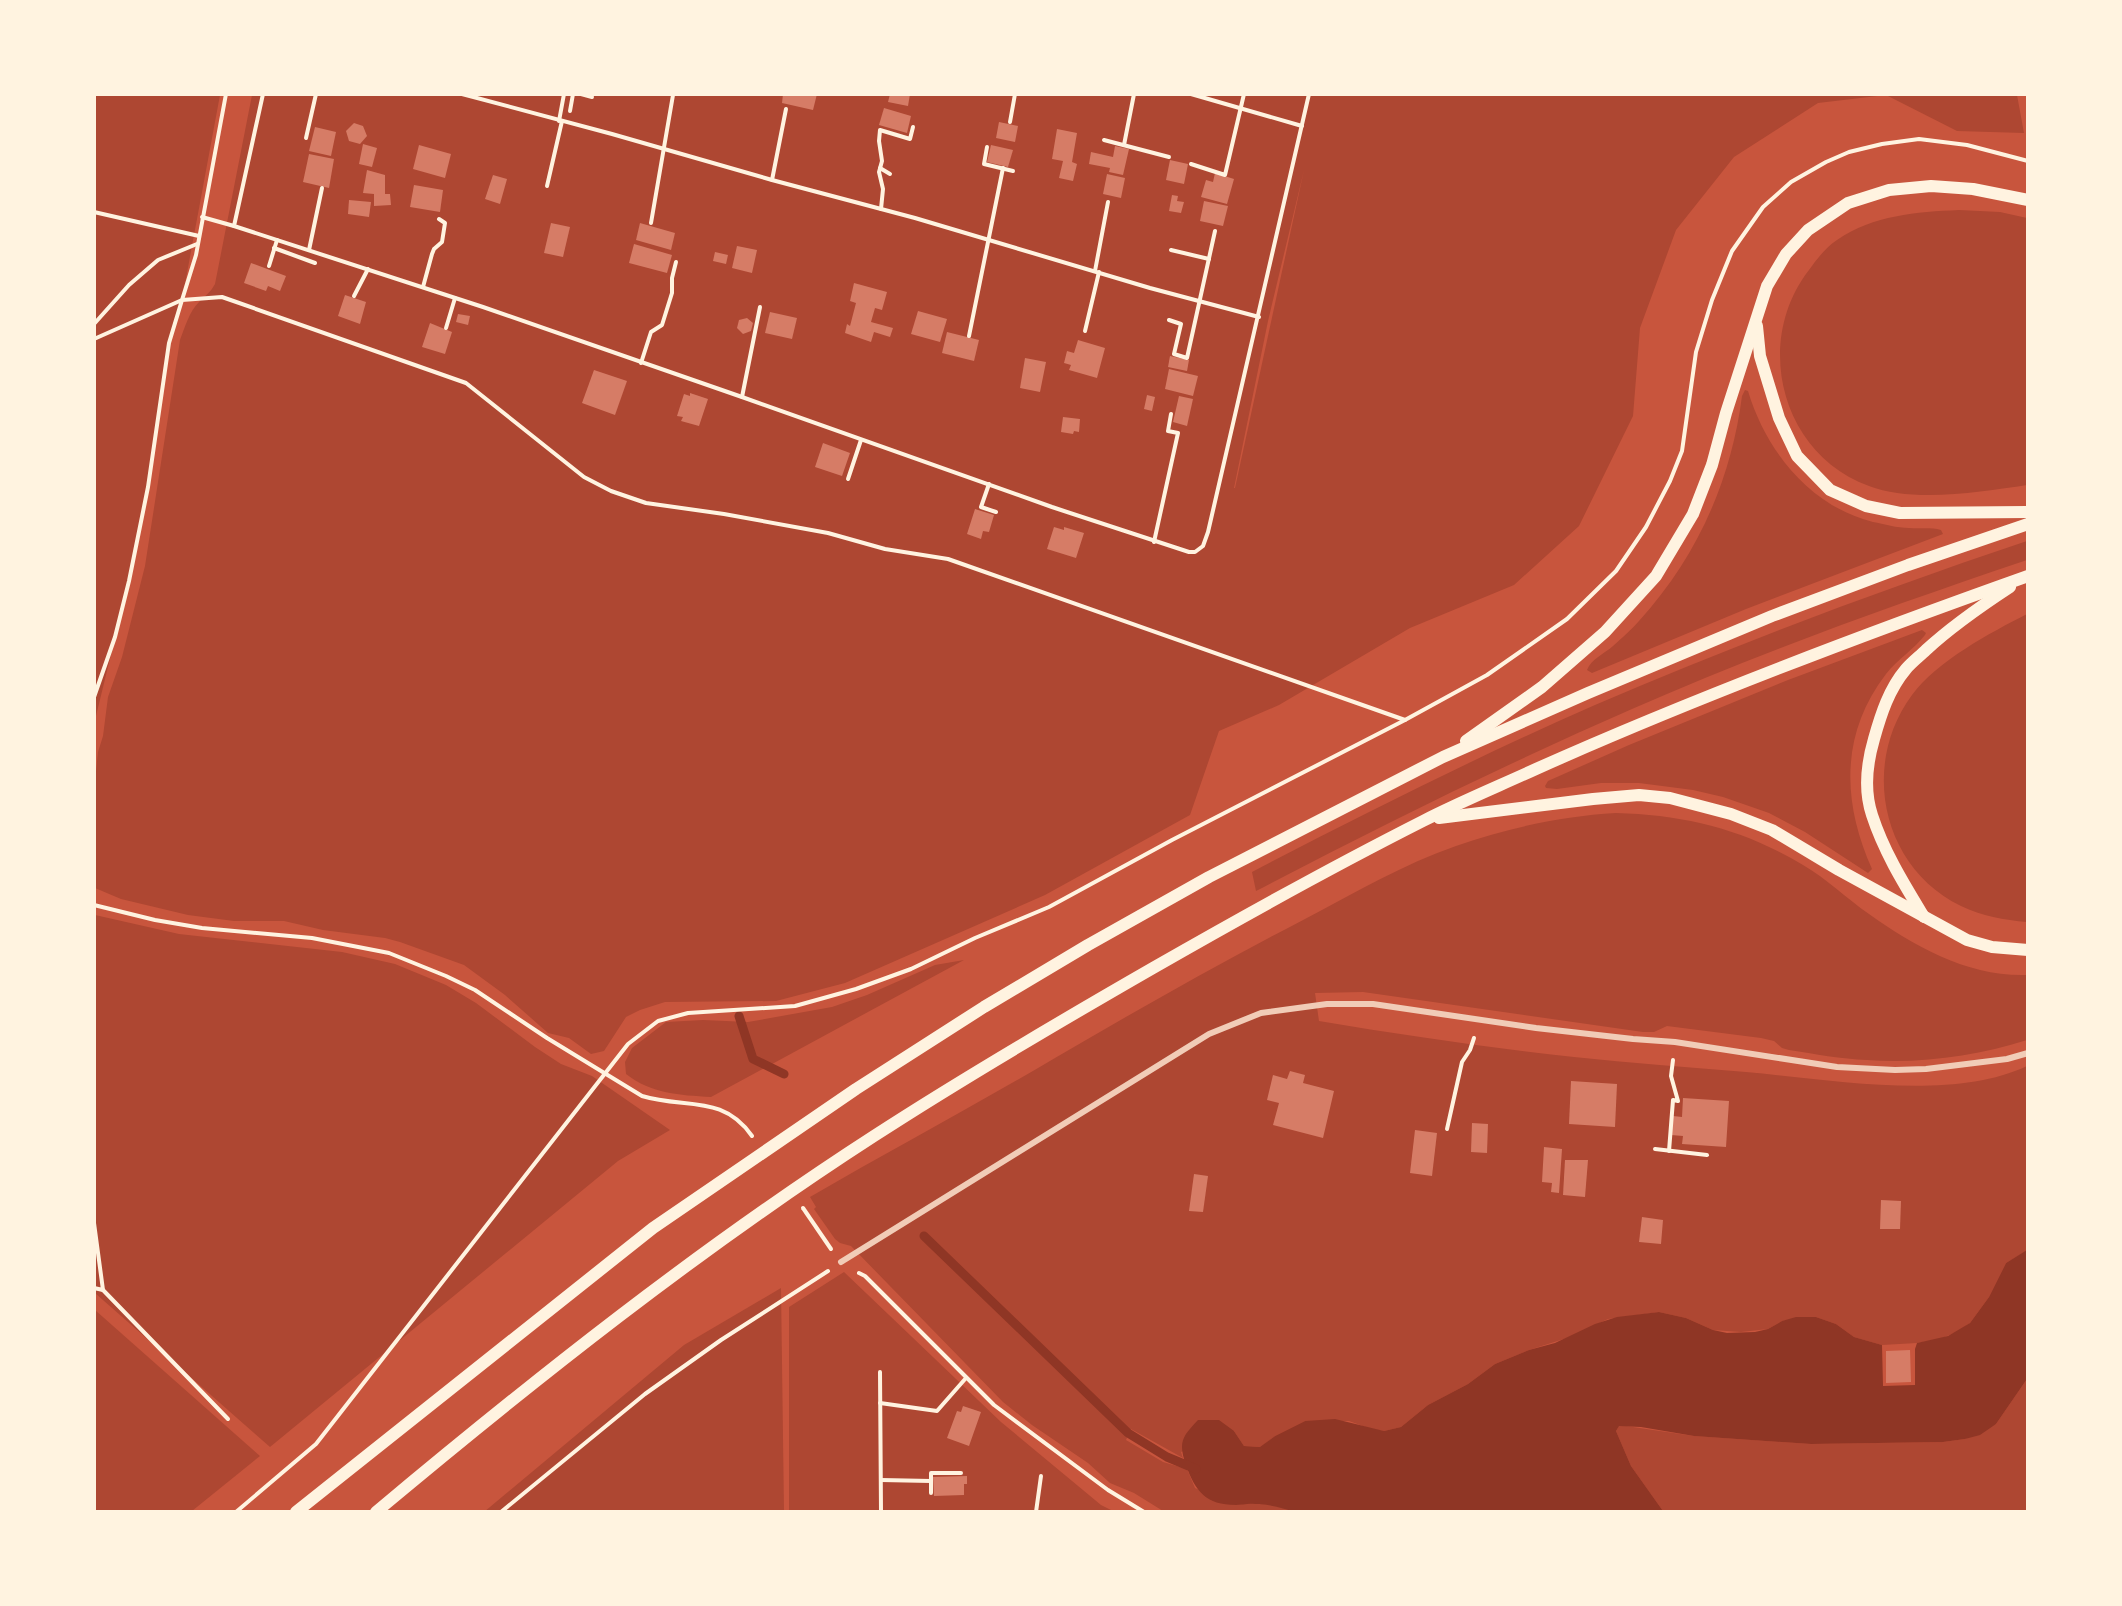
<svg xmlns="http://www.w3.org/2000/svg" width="2122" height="1606" viewBox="0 0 2122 1606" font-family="Jost,sans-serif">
<rect width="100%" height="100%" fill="#c8553d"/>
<g fill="#ae4732" fill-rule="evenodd">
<path d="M94 95H220L182 300 169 343 148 487 129 581 95 720Z"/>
<path d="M252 95H2017L2024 133 1957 131 1886 95 1818 103 1734 157 1676 230 1640 328 1633 416 1579 526 1514 585 1410 628 1279 705 1219 731 1190 815 1045 895 845 983 776 1001 665 1002 640 1010 626 1017 604 1051 591 1054 569 1038 548 1033 505 995 464 965 400 942 385 938 323 930 284 921H234L188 915 121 899 95 888V781L98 752 103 736 108 697 122 657 145 566 180 340C185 327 189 312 199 302 206 295 210 293 215 284ZM1304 170 1235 488H1234L1268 321Z"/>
<path d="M1959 210 2000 212 2027 218V485C1981 492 1913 503 1869 486 1781 454 1753 342 1809 270 1817 259 1825 248 1837 240 1874 215 1916 212 1959 210Z"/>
<path d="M1745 390 1748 391C1766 451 1810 506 1873 522 1884 524 1897 528 1909 528 1920 529 1931 527 1941 530L1943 534 1746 609 1592 673 1587 670C1591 659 1604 654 1613 646 1622 638 1632 629 1639 621 1697 557 1731 481 1742 396Z"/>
<path d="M2027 541V560C1894 605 1761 652 1632 709 1504 765 1380 826 1256 891L1252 872C1365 813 1479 756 1595 705 1737 644 1881 590 2027 541Z"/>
<path d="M2027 614V922C2004 920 1982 916 1961 906 1882 868 1860 765 1912 695 1937 661 1990 633 2027 614Z"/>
<path d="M1922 630 1926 633 1925 635C1914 649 1898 659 1886 674 1840 734 1842 802 1872 869L1868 873 1805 832 1769 813 1723 797 1693 790 1639 783H1601L1557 789 1546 788 1545 786 1548 781 1629 745 1788 680Z"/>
<path d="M1616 813C1685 815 1743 829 1803 865 1827 879 1846 898 1869 914 1915 947 1969 977 2027 975V1040C1976 1056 1921 1064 1867 1060 1841 1059 1815 1054 1789 1050L1782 1048 1774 1041 1761 1038 1667 1026 1654 1032H1643L1363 992 1315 993 1319 1021C1403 1035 1489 1048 1574 1057 1631 1063 1688 1067 1746 1072 1828 1079 1952 1102 2027 1066L2028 1250 2006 1263 1989 1297 1970 1323 1959 1331 1940 1339 1917 1343 1882 1345 1854 1337 1836 1324 1816 1317 1782 1321 1768 1329 1741 1332 1713 1330 1686 1318 1659 1312 1608 1319 1567 1338 1529 1350 1495 1364 1468 1384 1428 1405 1401 1427 1384 1431 1371 1429 1349 1421H1305L1275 1436 1261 1447 1244 1446 1234 1431 1181 1452 1183 1458 1131 1429 1126 1440 1163 1462 1187 1469 1195 1488 1235 1505 1252 1503 1272 1505 1296 1511H1163L1134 1493 1110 1483 1088 1463 1032 1425 1003 1402 851 1246 840 1243 835 1239 814 1209 816 1207 810 1197C891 1150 974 1106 1055 1058 1137 1010 1220 963 1305 919 1354 893 1404 864 1456 846 1508 828 1562 816 1616 813Z"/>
<path d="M95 915 179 934 342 952 395 964 446 985 476 1003 535 1047 561 1064 592 1076 670 1130 618 1161 270 1447 95 1293Z"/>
<path d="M964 960 711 1097C679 1095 652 1094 626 1074L625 1062 632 1048 666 1022 703 1020 748 1022 832 1007 867 995 935 965Z"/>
<path d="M844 1272 1001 1422 1101 1505 1113 1511 789 1512V1307Z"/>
<path d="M781 1288 784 1511 484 1512 684 1345Z"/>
<path d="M95 1310 260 1456 192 1511H95Z"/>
<path d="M2027 1379V1511H1663L1631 1466 1616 1431 1619 1425 1626 1426 1694 1436 1811 1444 1943 1442 1965 1439 1996 1424Z"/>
</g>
<path fill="#8f3625" d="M2027 1250V1379L1996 1424 1980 1435 1965 1439 1943 1442 1811 1444 1694 1436 1641 1427 1619 1426 1616 1431 1631 1466 1663 1511 1296 1512C1282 1508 1269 1504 1255 1504 1248 1503 1242 1505 1236 1505 1206 1505 1195 1491 1186 1465 1178 1442 1182 1437 1198 1420H1219L1234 1431 1244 1446 1260 1447 1275 1436 1305 1421 1335 1419 1384 1431 1401 1427 1428 1405 1468 1384 1495 1364 1529 1350 1555 1343 1595 1324 1617 1317 1659 1312 1686 1318 1713 1330 1727 1333 1755 1332 1768 1329 1782 1321 1796 1317H1816L1836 1324 1854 1337 1882 1345 1883 1386 1915 1385V1349L1917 1343 1948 1336 1970 1323 1989 1297 2006 1263Z"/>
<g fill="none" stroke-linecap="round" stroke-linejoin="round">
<g stroke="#8f3625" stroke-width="9">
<path d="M739 1016 753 1059 784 1074"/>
<path d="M924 1236 1128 1433 1167 1457 1196 1469"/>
</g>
</g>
<g fill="#d67c66">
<path d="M783 94H817L813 110 782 103Z"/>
<path d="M890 94H910L908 106 888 102Z"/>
<path d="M884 108 911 116 907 133 879 125Z"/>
<path d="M999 122 1018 126 1015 142 996 138Z"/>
<path d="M354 123 363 126 367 136 360 144 349 141 346 131Z"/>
<path d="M315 127 336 132 331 156 309 151Z"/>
<path d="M1057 129 1077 133 1072 162 1077 164 1073 181 1059 178 1063 161 1052 159Z"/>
<path d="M363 144 377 148 372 167 359 164Z"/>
<path d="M419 145 451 154 445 178 413 169Z"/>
<path d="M991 145 1013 150 1008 167 987 162Z"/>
<path d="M1115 146 1129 149 1123 175 1109 172 1110 168 1089 164 1091 152 1113 157Z"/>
<path d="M309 154 334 159 329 188 303 182Z"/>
<path d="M1170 160 1188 164 1184 184 1166 180Z"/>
<path d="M367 170 385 175V194H390L391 205 374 206V194L363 193Z"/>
<path d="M1215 173 1234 179 1227 204 1201 197 1206 180 1213 182Z"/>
<path d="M1107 174 1125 178 1121 198 1103 194Z"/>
<path d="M493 175 507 179 500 204 485 199Z"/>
<path d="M414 185 443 190 440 212 410 207Z"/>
<path d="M1172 195 1178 196 1177 201 1184 202 1181 213 1169 211Z"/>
<path d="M349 200 371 202 369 217 348 214Z"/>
<path d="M1204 201 1228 206 1223 226 1200 221Z"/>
<path d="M551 223 570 227 563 257 544 253Z"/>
<path d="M640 223 675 233 671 250 636 240Z"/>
<path d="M634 244 672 255 667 273 629 263Z"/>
<path d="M737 246 757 250 752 273 732 268Z"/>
<path d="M715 252 728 255 726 264 713 261Z"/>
<path d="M251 263 286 276 280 291 268 286 266 291 244 283Z"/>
<path d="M854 283 887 292 882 310 875 308 871 322 893 328 890 337 874 332 871 342 845 333 847 324 850 326 856 303 850 301Z"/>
<path d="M345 295 366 302 360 324 338 316Z"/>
<path d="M918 311 947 319 940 342 911 334Z"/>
<path d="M770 312 797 318 792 339 765 333Z"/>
<path d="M458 314 470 316 468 325 456 322Z"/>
<path d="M747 318 753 323 751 331 743 334 737 328 739 320Z"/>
<path d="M430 323 452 332 445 354 422 347Z"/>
<path d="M947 332 979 340 974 361 942 353Z"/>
<path d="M1078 340 1105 348 1097 378 1069 370 1071 365 1064 363 1067 351 1074 353Z"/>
<path d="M1170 356 1189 360 1187 371 1168 367Z"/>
<path d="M1025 358 1046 362 1040 392 1020 388Z"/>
<path d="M1169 369 1198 376 1193 396 1165 389Z"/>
<path d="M594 370 627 381 615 415 582 403Z"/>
<path d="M690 393 708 399 699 426 681 421 683 417 677 416 684 394 690 396Z"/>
<path d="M1147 395 1155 397 1152 411 1144 409Z"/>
<path d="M1179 396 1193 399 1187 426 1173 422Z"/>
<path d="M1063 417 1080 419 1079 432 1074 431 1073 434 1061 432Z"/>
<path d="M823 443 850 453 842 476 815 467Z"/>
<path d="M975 509 994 515 989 532 983 531 981 539 967 534Z"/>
<path d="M1054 527 1064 530V527L1084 533 1076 558 1047 549Z"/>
<path d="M1290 1071 1305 1075 1303 1083 1334 1091 1323 1138 1273 1125 1279 1103 1267 1100 1273 1075 1287 1079Z"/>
<path d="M1571 1081 1617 1084 1615 1127 1569 1124Z"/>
<path d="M1683 1098 1729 1101 1726 1147 1682 1144 1683 1136 1671 1135 1673 1116 1682 1117Z"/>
<path d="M1472 1123 1488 1124 1487 1153 1471 1152Z"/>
<path d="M1415 1130 1437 1133 1432 1176 1410 1173Z"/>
<path d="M1544 1147 1562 1149 1559 1193 1551 1192 1552 1183 1542 1182Z"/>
<path d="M1565 1160H1588L1585 1197 1563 1195Z"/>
<path d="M1194 1174 1208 1176 1203 1212 1189 1211Z"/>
<path d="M1881 1200 1901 1201 1900 1229H1880Z"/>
<path d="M1642 1217 1663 1220 1661 1244 1639 1242Z"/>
<path d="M1910 1350 1911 1382 1886 1383V1351Z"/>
<path d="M963 1406 981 1412 969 1446 947 1438 957 1411 961 1412Z"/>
<path d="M967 1476V1484H964V1495L934 1496 933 1477Z"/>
</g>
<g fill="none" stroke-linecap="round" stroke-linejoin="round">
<g stroke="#fff3e0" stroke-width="4">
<path d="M263 94 234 226 483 307 742 397 1052 507 1189 552H1195L1203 546 1208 532 1309 94"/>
<path d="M462 94 612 134 772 180 915 218 1150 288 1259 317"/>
<path d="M581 94 592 97"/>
<path d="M1191 94 1302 126"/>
<path d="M570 111 573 94"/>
<path d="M559 121 564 94"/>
<path d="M1010 122 1015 94"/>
<path d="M306 138 316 94"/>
<path d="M1104 140 1169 157"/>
<path d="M1124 145 1134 94"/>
<path d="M987 147 984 164 1013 171"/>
<path d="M1191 164 1225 175 1244 94"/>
<path d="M880 168 890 174"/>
<path d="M772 180 786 109"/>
<path d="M547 186 562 121"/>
<path d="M881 209 883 189 879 172 882 161 879 141 880 130 910 139 913 127"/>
<path d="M94 212 199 236"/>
<path d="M202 217 234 226"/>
<path d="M651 223 673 95"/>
<path d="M274 248 315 263"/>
<path d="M309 250 322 188"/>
<path d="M1171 250 1209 259"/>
<path d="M269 266 277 240"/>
<path d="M1095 271 1108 202"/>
<path d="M423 287 432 254 434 249 442 242 445 223 439 219"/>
<path d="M354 296 368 269"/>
<path d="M1169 320 1181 324 1174 354 1187 358 1215 231"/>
<path d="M94 324 129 285 158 260 197 244"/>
<path d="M446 328 455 298"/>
<path d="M1085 331 1099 272"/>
<path d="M969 336 1003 168"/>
<path d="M94 339 182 300 196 255 226 94"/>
<path d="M641 363 651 332 662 325 672 293V278L676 262"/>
<path d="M742 397 760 307"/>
<path d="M848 479 861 440"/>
<path d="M989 484 981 507 996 512"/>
<path d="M1154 542 1178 433 1168 431 1171 414"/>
<path d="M94 697 115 637 129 581 148 487 169 343 182 300 222 297 466 383 584 477 611 491 646 503 724 514 828 533 885 549 948 559 1405 720"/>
<path d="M94 905 155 920 202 928 312 938 389 953 446 976 475 990 547 1038 642 1096C685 1109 723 1094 752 1136"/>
<path d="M1447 1129 1462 1062 1470 1050 1474 1038"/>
<path d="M1655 1149 1707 1155"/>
<path d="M1669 1151 1673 1100 1678 1101 1671 1076 1673 1060"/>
<path d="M803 1208 831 1249"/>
<path d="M94 1223 103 1290 94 1288"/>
<path d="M859 1273 865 1276 994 1405 1108 1490 1144 1512"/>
<path d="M103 1290 228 1419"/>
<path d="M880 1372 881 1512"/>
<path d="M880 1403 937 1411 966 1378"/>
<path d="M881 1480 931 1481"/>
<path d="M931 1493V1473H961"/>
<path d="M236 1512 316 1444 628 1044 658 1021 688 1013 795 1006 856 989 911 969 975 938 1049 907 1172 840 1405 720 1487 675 1567 619 1616 571 1646 527 1670 481 1682 451 1696 352 1712 300 1732 251 1763 207 1791 182 1826 162 1849 152 1882 144 1919 139 1967 145 2028 161"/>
<path d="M501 1512 645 1394 721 1340 828 1271"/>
<path d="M1036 1512 1041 1476"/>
</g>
<path stroke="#f1ccb7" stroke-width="6" d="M841 1262 1209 1034 1261 1013 1327 1004H1373L1536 1028 1633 1039 1675 1042 1837 1067 1895 1070 1926 1069 2007 1059 2028 1053"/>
<g stroke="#fff3e0" stroke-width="12">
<path d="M1757 326 1760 356 1779 418 1797 456 1830 490 1866 506 1900 513 2028 512"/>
<path d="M1466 741 1542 687 1605 632 1656 576 1693 514 1712 465 1726 413 1767 286 1786 254 1808 230 1848 203 1889 190 1931 186 1973 189 2028 200"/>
<path d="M1439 818 1593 799 1639 795 1670 798 1731 814 1772 830 1839 870 1967 940 1992 947 2028 950"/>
<path d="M1924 917C1904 884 1884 852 1872 815 1864 791 1867 763 1874 739 1881 714 1889 689 1906 669 1912 662 1920 656 1926 650 1952 626 1981 606 2010 587"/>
<path d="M296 1512 653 1228 856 1089 984 1007 1088 945 1209 877 1443 757 1588 693 1772 616 1908 565 2028 524"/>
<path d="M376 1512C535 1379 699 1249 874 1136 965 1077 1059 1022 1153 968 1242 917 1332 867 1423 821 1460 802 1499 786 1536 769 1697 697 1862 635 2028 576"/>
</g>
</g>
<rect width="2122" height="1606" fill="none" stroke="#fff3e0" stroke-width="192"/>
</svg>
